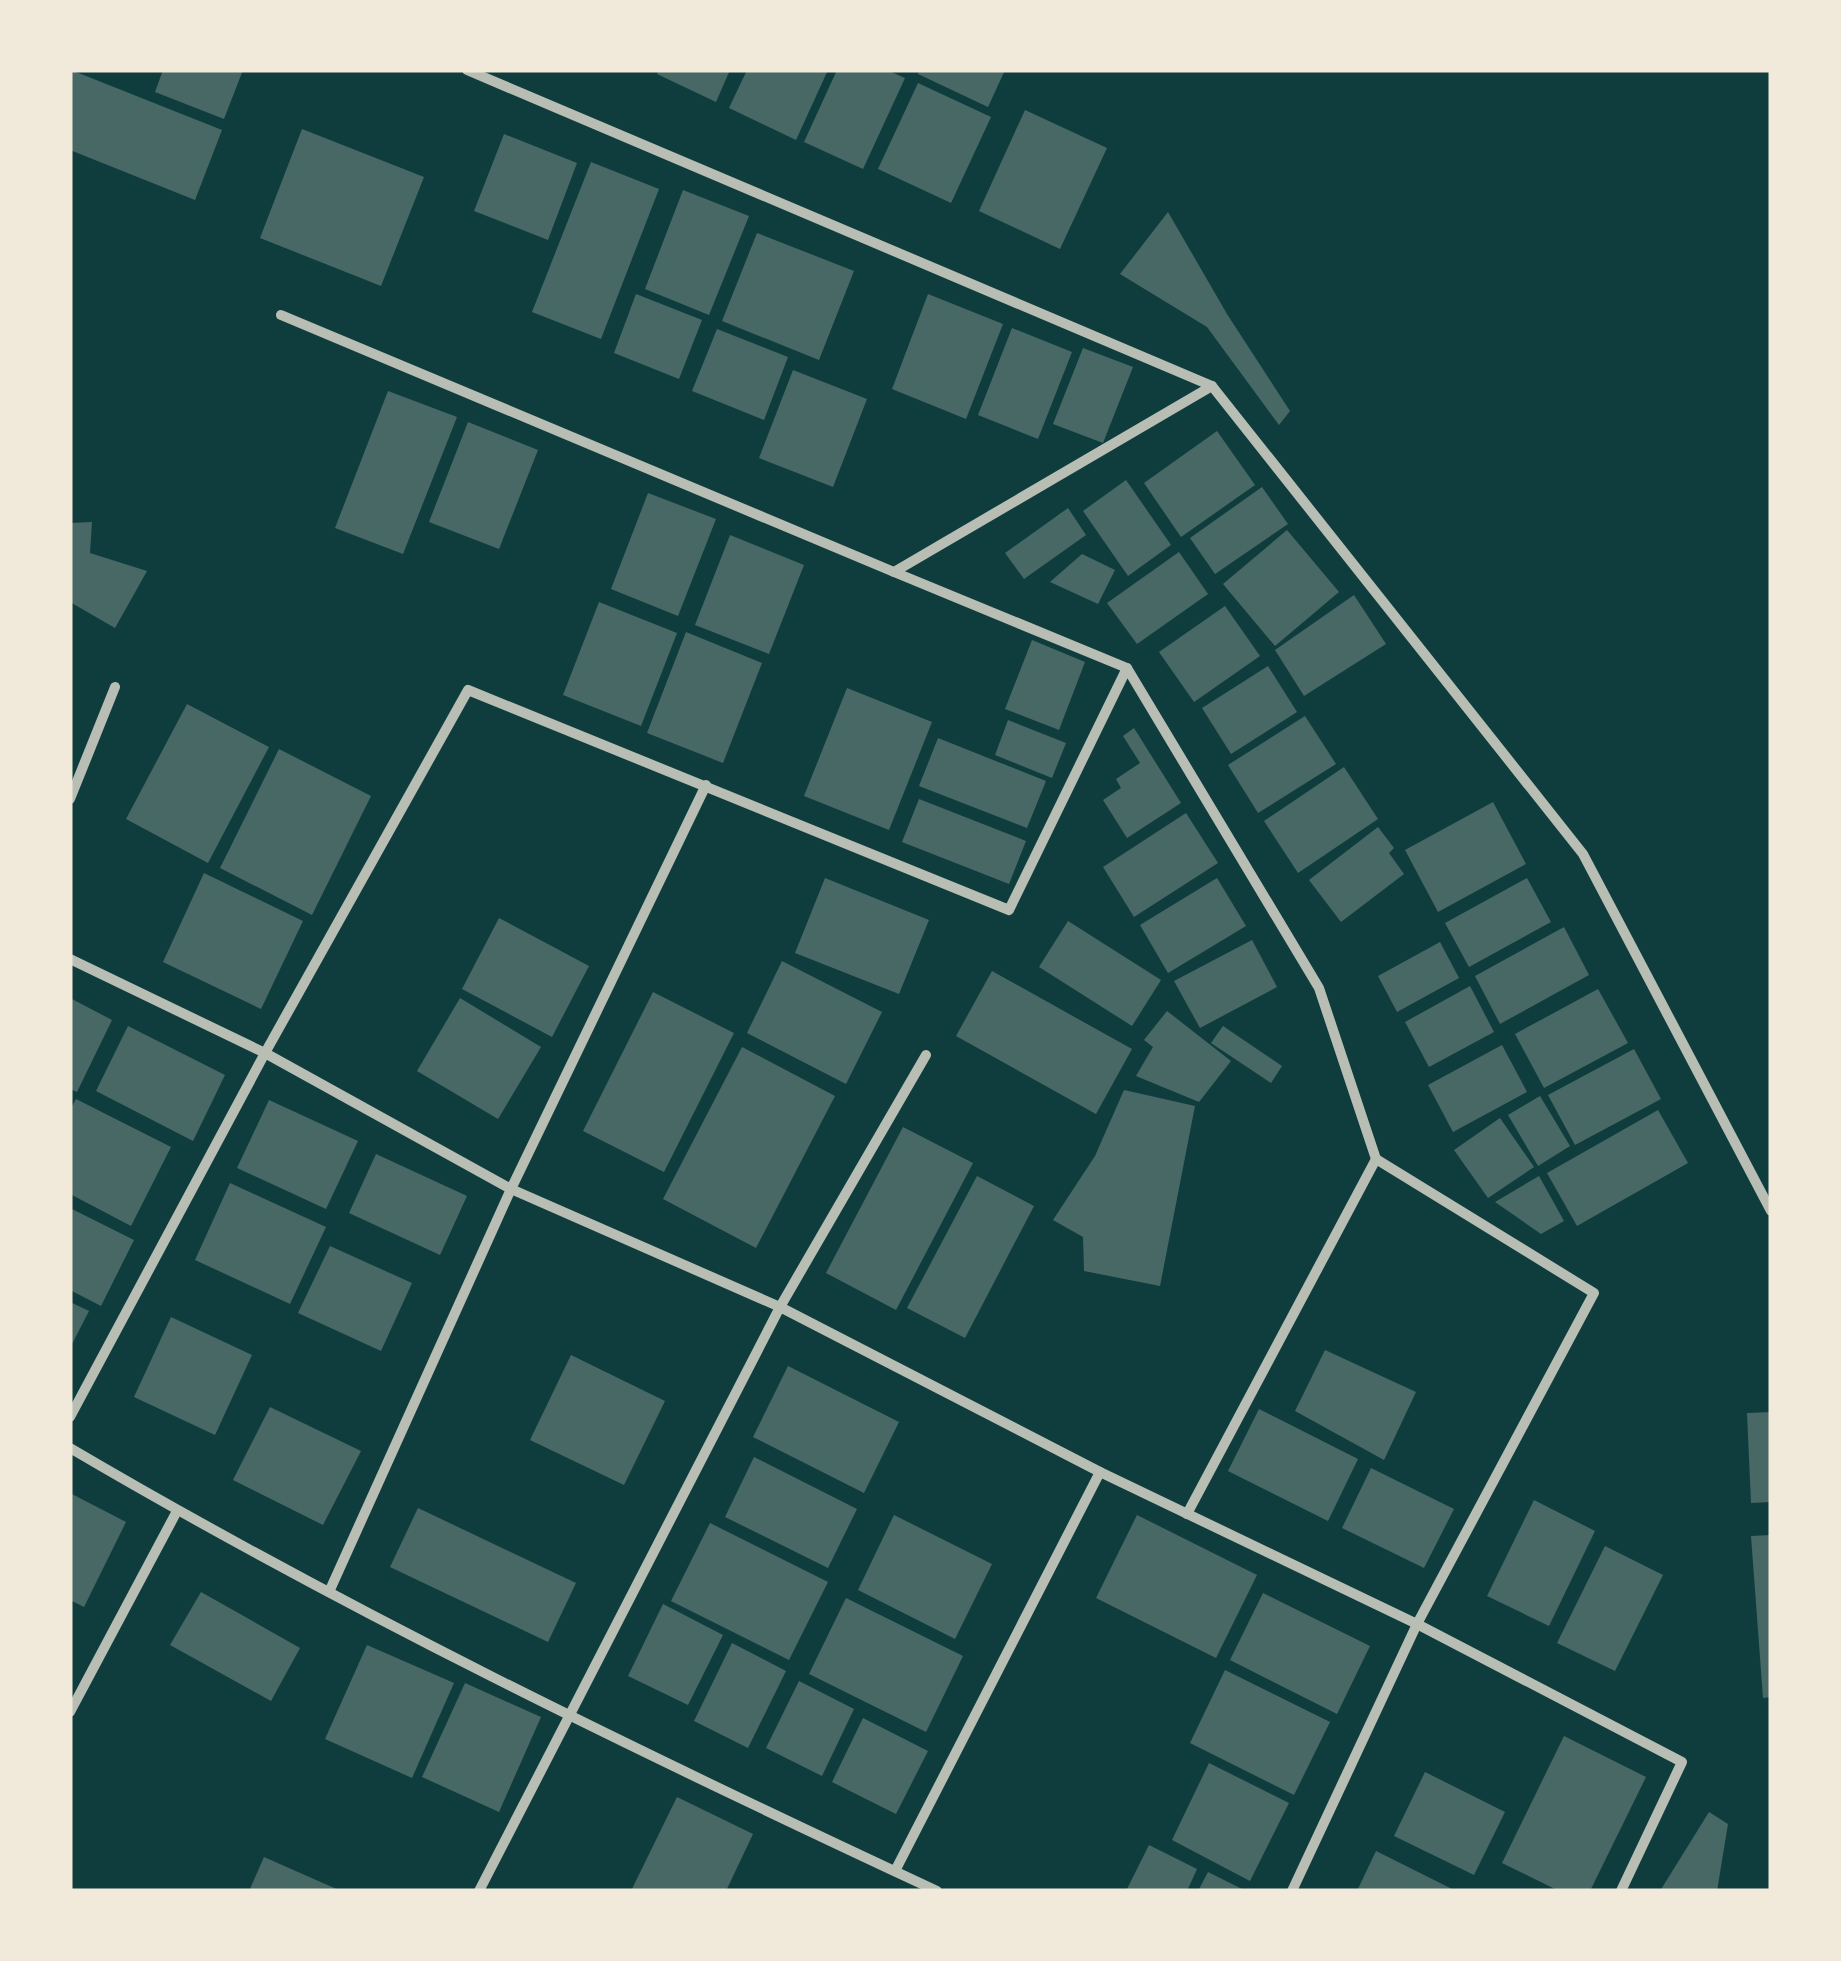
<svg xmlns="http://www.w3.org/2000/svg" width="1841" height="1961" viewBox="0 0 1841 1961" font-family="Signika,sans-serif">
<rect width="100%" height="100%" fill="#0f3d3e"/>
<g fill="#486865">
<path d="M71 70 222 130 195 200 70 150Z"/>
<path d="M163 70H243L224 119 155 92Z"/>
<path d="M659 70H730L716 102 657 74Z"/>
<path d="M747 70H828L796 140 729 108Z"/>
<path d="M837 70H887L905 78 863 169 804 142Z"/>
<path d="M919 70H1005L988 107 918 74Z"/>
<path d="M918 83 991 117 951 203 878 169Z"/>
<path d="M1025 110 1107 148 1060 249 979 211Z"/>
<path d="M302 129 424 177 381 286 260 238Z"/>
<path d="M504 134 577 163 548 240 474 211Z"/>
<path d="M591 162 659 189 601 339 532 312Z"/>
<path d="M683 190 749 216 709 315 645 289Z"/>
<path d="M1168 212 1227 314 1290 411 1279 425 1207 327 1120 274Z"/>
<path d="M757 233 854 271 819 360 722 321Z"/>
<path d="M636 294 702 320 679 379 614 353Z"/>
<path d="M928 294 1003 324 966 419 892 389Z"/>
<path d="M1012 328 1072 352 1038 439 978 415Z"/>
<path d="M717 329 788 357 764 420 692 391Z"/>
<path d="M1083 348 1133 367 1103 443 1053 424Z"/>
<path d="M793 370 867 399 833 487 759 458Z"/>
<path d="M388 391 457 417 403 554 335 528Z"/>
<path d="M468 422 538 450 499 549 429 522Z"/>
<path d="M1217 431 1255 485 1181 537 1144 483Z"/>
<path d="M1126 480 1171 545 1128 576 1083 511Z"/>
<path d="M1262 487 1288 524 1215 574 1190 538Z"/>
<path d="M648 493 716 519 678 616 611 589Z"/>
<path d="M1068 508 1086 535 1024 579 1005 553Z"/>
<path d="M92 522 90 553 147 571 115 628 70 602V523Z"/>
<path d="M1287 530 1339 592 1275 646 1223 584Z"/>
<path d="M730 535 804 565 769 654 695 625Z"/>
<path d="M1179 552 1208 594 1137 644 1107 603Z"/>
<path d="M1082 554 1115 570 1098 604 1050 582Z"/>
<path d="M1354 595 1386 644 1304 696 1275 650Z"/>
<path d="M599 602 677 633 641 726 563 695Z"/>
<path d="M1225 606 1260 656 1194 702 1159 652Z"/>
<path d="M686 632 762 663 723 763 647 733Z"/>
<path d="M1032 640 1085 662 1059 730 1005 709Z"/>
<path d="M1268 666 1297 712 1231 754 1202 708Z"/>
<path d="M847 688 932 722 889 830 804 796Z"/>
<path d="M187 704 269 747 208 863 126 819Z"/>
<path d="M1305 716 1336 764 1258 813 1228 765Z"/>
<path d="M1008 720 1066 743 1052 778 995 755Z"/>
<path d="M1134 728 1181 803 1127 838 1103 800 1121 788 1116 779 1140 763 1123 736Z"/>
<path d="M938 738 1046 781 1027 828 919 786Z"/>
<path d="M279 749 371 796 312 915 220 868Z"/>
<path d="M1344 767 1378 819 1298 873 1264 821Z"/>
<path d="M919 799 1026 841 1009 884 902 842Z"/>
<path d="M1493 802 1526 864 1438 912 1405 850Z"/>
<path d="M1186 813 1218 863 1134 917 1103 867Z"/>
<path d="M1378 827 1394 848 1389 853 1404 874 1341 922 1309 880Z"/>
<path d="M204 873 303 921 261 1009 163 962Z"/>
<path d="M825 878 929 920 899 994 795 953Z"/>
<path d="M1217 878 1246 926 1168 973 1140 925Z"/>
<path d="M1527 878 1551 922 1469 967 1445 923Z"/>
<path d="M499 918 589 966 552 1037 462 989Z"/>
<path d="M1068 921 1161 980 1132 1026 1039 967Z"/>
<path d="M1564 927 1589 975 1500 1024 1475 976Z"/>
<path d="M1252 940 1277 987 1200 1028 1174 981Z"/>
<path d="M1440 942 1459 978 1397 1012 1378 976Z"/>
<path d="M782 961 882 1012 846 1084 747 1033Z"/>
<path d="M992 971 1132 1049 1096 1114 956 1036Z"/>
<path d="M1470 986 1494 1032 1429 1067 1405 1022Z"/>
<path d="M1598 989 1628 1043 1544 1088 1515 1034Z"/>
<path d="M653 992 734 1033 664 1172 583 1131Z"/>
<path d="M70 998 112 1020 77 1092 70 1089Z"/>
<path d="M460 998 541 1047 498 1119 417 1071Z"/>
<path d="M1167 1011 1231 1061 1199 1102 1136 1076 1153 1047 1144 1040Z"/>
<path d="M128 1026 225 1075 193 1141 96 1091Z"/>
<path d="M1223 1026 1282 1066 1271 1083 1211 1043Z"/>
<path d="M1502 1045 1527 1092 1453 1132 1428 1085Z"/>
<path d="M742 1047 835 1096 756 1248 663 1199Z"/>
<path d="M1634 1049 1661 1099 1575 1145 1548 1095Z"/>
<path d="M1124 1090 1195 1106 1160 1286 1084 1271 1083 1237 1053 1220 1095 1156Z"/>
<path d="M1540 1096 1570 1146 1538 1166 1508 1115Z"/>
<path d="M76 1099 171 1147 131 1226 70 1194V1110Z"/>
<path d="M269 1100 358 1141 326 1209 237 1168Z"/>
<path d="M1658 1110 1688 1163 1577 1226 1547 1173Z"/>
<path d="M1500 1118 1534 1167 1488 1198 1454 1150Z"/>
<path d="M903 1127 973 1163 896 1310 826 1273Z"/>
<path d="M376 1154 467 1196 440 1255 349 1213Z"/>
<path d="M977 1176 1034 1206 965 1338 907 1308Z"/>
<path d="M1539 1176 1564 1221 1541 1234 1495 1202Z"/>
<path d="M230 1183 326 1227 290 1304 195 1260Z"/>
<path d="M70 1208 134 1240 101 1306 70 1290Z"/>
<path d="M330 1246 412 1283 381 1351 298 1313Z"/>
<path d="M70 1302 89 1311 70 1348Z"/>
<path d="M171 1317 252 1355 215 1435 134 1397Z"/>
<path d="M1325 1350 1416 1392 1384 1460 1295 1411Z"/>
<path d="M571 1355 665 1401 624 1485 530 1440Z"/>
<path d="M788 1366 899 1422 864 1493 753 1437Z"/>
<path d="M270 1407 361 1451 323 1525 233 1480Z"/>
<path d="M1259 1409 1358 1459 1328 1521 1228 1471Z"/>
<path d="M1771 1412V1502L1751 1503 1747 1413Z"/>
<path d="M754 1457 857 1509 828 1568 725 1517Z"/>
<path d="M1371 1468 1454 1509 1424 1568 1342 1528Z"/>
<path d="M70 1493 126 1522 84 1607 70 1600Z"/>
<path d="M1534 1500 1595 1531 1549 1626 1487 1596Z"/>
<path d="M418 1508 576 1583 548 1642 390 1567Z"/>
<path d="M894 1515 992 1564 955 1639 858 1590Z"/>
<path d="M1137 1515 1257 1575 1216 1658 1096 1598Z"/>
<path d="M710 1523 828 1582 789 1660 671 1601Z"/>
<path d="M1771 1535V1697L1763 1698 1751 1536Z"/>
<path d="M1605 1546 1663 1575 1615 1671 1557 1643Z"/>
<path d="M201 1592 300 1648 271 1701 170 1645Z"/>
<path d="M1263 1593 1370 1646 1337 1714 1230 1660Z"/>
<path d="M846 1598 963 1656 926 1732 809 1674Z"/>
<path d="M663 1604 723 1635 688 1705 628 1676Z"/>
<path d="M732 1643 786 1671 748 1748 694 1721Z"/>
<path d="M367 1645 454 1683 412 1778 325 1739Z"/>
<path d="M1225 1670 1330 1722 1294 1795 1190 1743Z"/>
<path d="M799 1681 854 1709 822 1776 766 1748Z"/>
<path d="M465 1683 541 1717 499 1812 422 1777Z"/>
<path d="M863 1718 928 1751 896 1814 832 1782Z"/>
<path d="M1564 1736 1646 1777 1590 1891H1559L1502 1863Z"/>
<path d="M1209 1763 1289 1803 1250 1881 1172 1840Z"/>
<path d="M1425 1772 1505 1812 1474 1875 1394 1836Z"/>
<path d="M677 1797 753 1834 726 1891H631Z"/>
<path d="M1709 1812 1728 1824 1717 1891H1660Z"/>
<path d="M1149 1845 1197 1869 1187 1891H1126Z"/>
<path d="M1376 1851 1456 1891H1357Z"/>
<path d="M264 1857 341 1891H249Z"/>
<path d="M1208 1872 1246 1891H1198Z"/>
</g>
<g fill="none" stroke-linecap="round" stroke-linejoin="round">
<g stroke="#b8beb3" stroke-width="10">
<path d="M281 315 894 572"/>
<path d="M1212 386 1583 854 1771 1211"/>
<path d="M1127 668 1319 988 1376 1159 1594 1293 1417 1624 1292 1891"/>
<path d="M70 799 115 687"/>
<path d="M70 959 265 1053 511 1189 780 1307 1100 1472 1417 1624 1682 1762 1621 1891"/>
<path d="M70 1417 265 1053 468 690 1009 910 1127 668 894 572 1212 386 467 70"/>
<path d="M70 1448C349 1612 643 1754 937 1891"/>
<path d="M1187 1514 1376 1159"/>
<path d="M329 1592 511 1189 706 785"/>
<path d="M70 1712 177 1511"/>
<path d="M895 1871 1100 1472"/>
<path d="M479 1891 780 1307 926 1055"/>
</g>
</g>
<rect width="1841" height="1961" fill="none" stroke="#f1e9da" stroke-width="145"/>
</svg>
